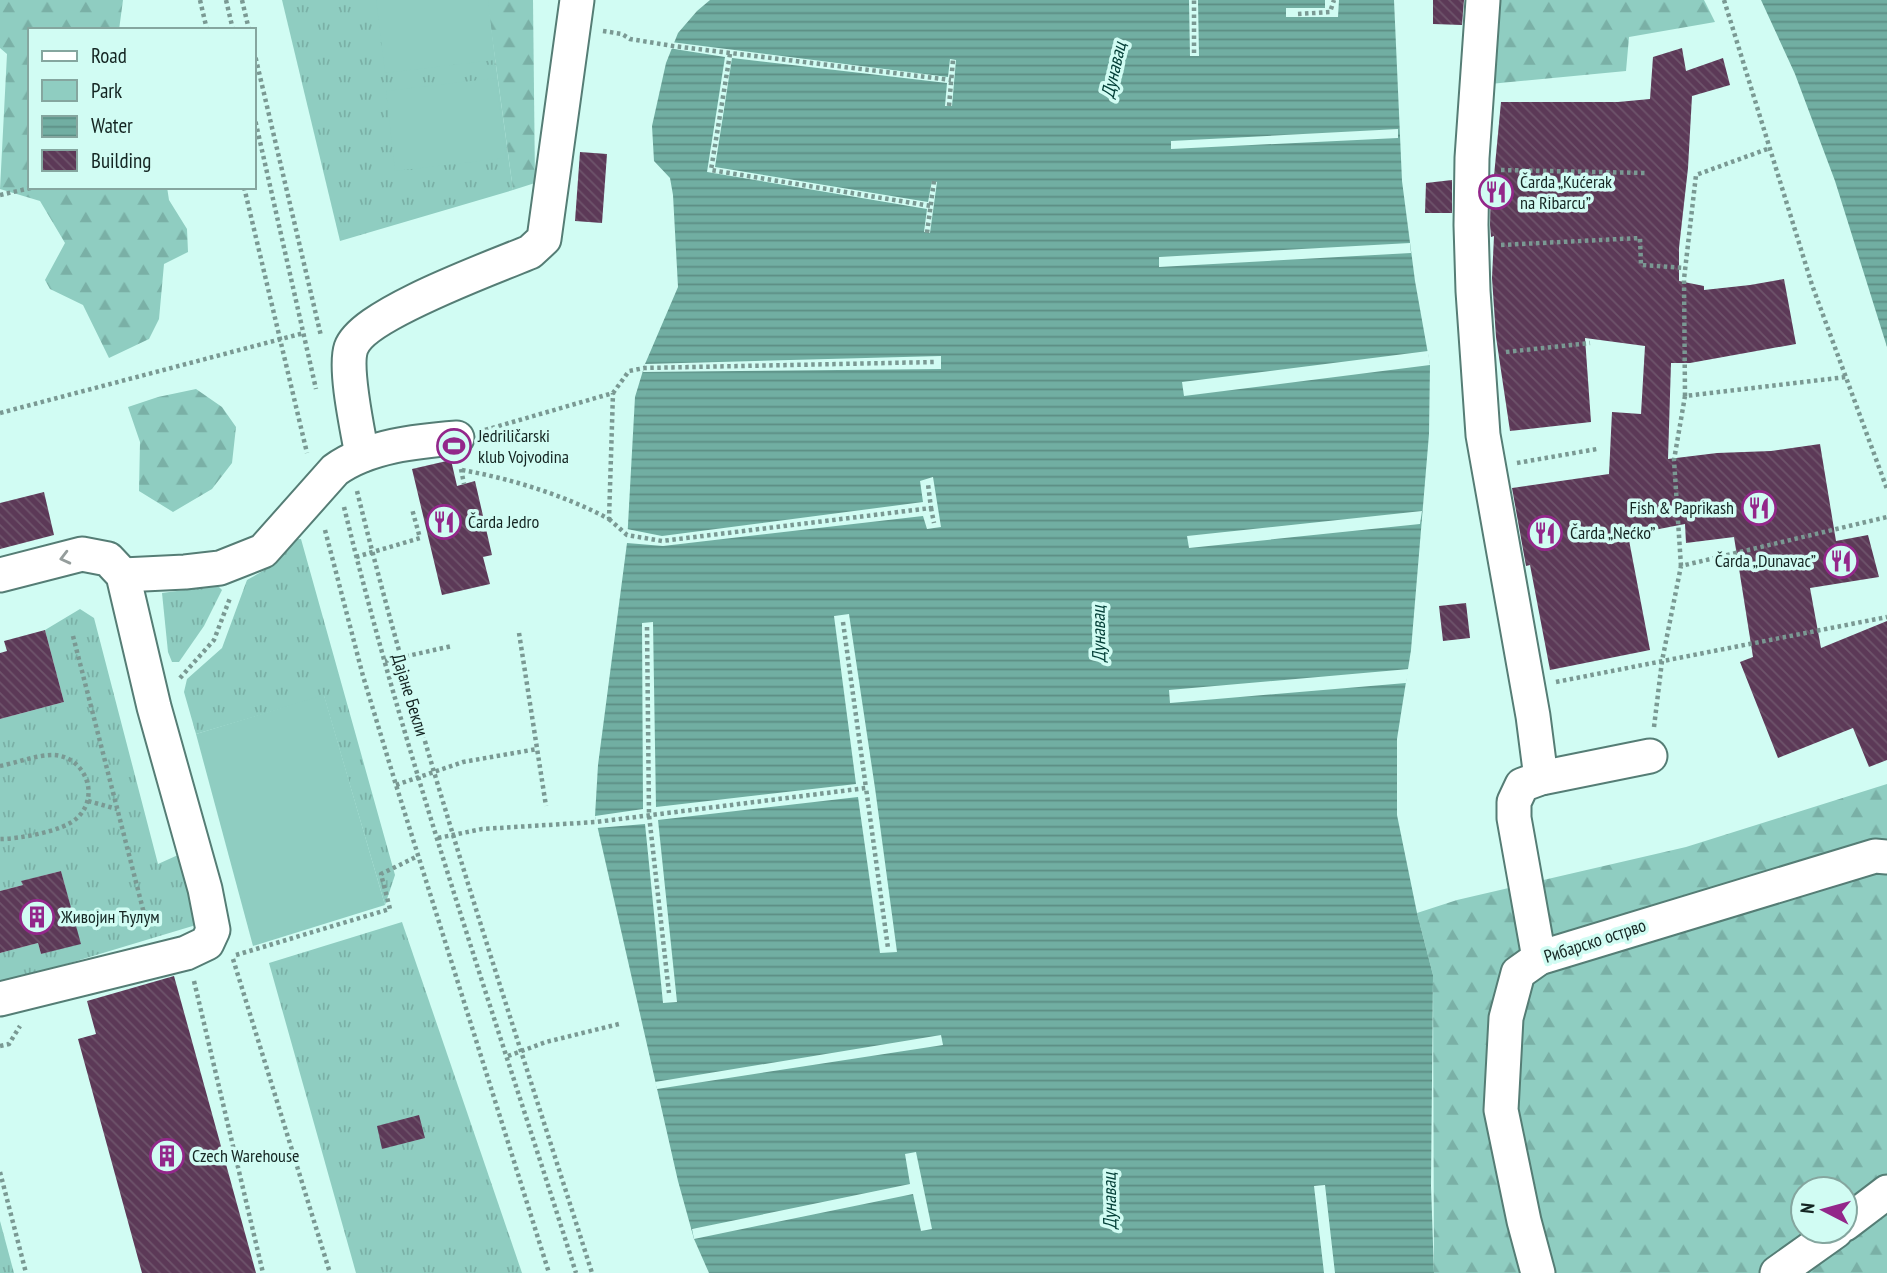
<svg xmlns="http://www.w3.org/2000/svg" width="1887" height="1273" viewBox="0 0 1887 1273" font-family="'PT Sans Narrow',sans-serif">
<defs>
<pattern id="grass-tufts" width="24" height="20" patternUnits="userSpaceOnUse" patternTransform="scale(1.75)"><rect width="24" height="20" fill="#8fcdc1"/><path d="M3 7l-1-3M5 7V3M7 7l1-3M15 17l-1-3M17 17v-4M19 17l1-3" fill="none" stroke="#7ab0a6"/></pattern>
<pattern id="forest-firs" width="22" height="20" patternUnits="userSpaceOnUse" patternTransform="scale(1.75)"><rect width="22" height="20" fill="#8fcdc1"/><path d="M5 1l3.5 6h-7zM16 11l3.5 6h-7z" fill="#7ab0a6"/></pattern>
<pattern id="water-rules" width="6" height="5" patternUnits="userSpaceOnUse" patternTransform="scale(1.75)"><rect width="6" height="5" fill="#71aea2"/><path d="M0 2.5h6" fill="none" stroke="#5c8d84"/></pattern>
<pattern id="building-back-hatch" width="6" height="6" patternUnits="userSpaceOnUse" patternTransform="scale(1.75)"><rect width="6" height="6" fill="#5c3957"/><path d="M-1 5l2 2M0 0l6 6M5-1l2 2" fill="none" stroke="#6e546b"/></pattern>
</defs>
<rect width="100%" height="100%" fill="#d1fcf3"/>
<g fill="url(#grass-tufts)">
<path d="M282 0H487L513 190 340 241Z"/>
<path d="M292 539H301L395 875 385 905 324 696 196 734 184 692 187 679 222 648 247 580 270 567Z"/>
<path d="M214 586 219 587 222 590 204 626 179 662H172L168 652 162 593Z"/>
<path d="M80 609 94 618 158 864 178 855 196 925 0 984V953L38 943 41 954 80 943 61 871 22 881 23 885 0 891V719L64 702 45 630Z"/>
<path d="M402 922 522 1273H356L269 963Z"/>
<path d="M0 1221 14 1273H0Z"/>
</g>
<g fill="url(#forest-firs)" fill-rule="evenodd">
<path d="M0 0H123L119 30H30V187H167L169 200 187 229 188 252 164 264 159 319 149 339 109 358 83 305 50 289 45 280 65 243 40 201 0 189 7 54 0 48Z"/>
<path d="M487 0H533L535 183 513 190Z"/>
<path d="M1497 0H1704L1715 22 1629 37 1626 71 1490 84Z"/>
<path d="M196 389 222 407 236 427 232 463 212 489 173 512 139 491 140 442 128 407 158 397Z"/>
<path d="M1887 784V1273H1434L1433 975 1417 913 1457 900 1686 847ZM1803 1189H1845V1231H1803Z"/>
</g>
<g fill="#8fcdc1">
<path d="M376 0H488L495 60 385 73Z"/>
<path d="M496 78 506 158 395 171 386 91Z"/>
<path d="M324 695 385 905 253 946 196 734Z"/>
</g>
<g fill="url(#water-rules)">
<path d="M710 0H1394L1402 181 1415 281 1430 365 1429 434 1411 650 1397 739V815L1417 913 1433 975 1431 1186 1434 1273H709L694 1239 678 1181 595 816 598 765 627 543 635 397 645 364 678 287 673 195 670 178 654 161 652 126 666 63 678 33 697 11Z"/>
<path d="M1761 0H1887V347L1835 181 1795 74Z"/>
</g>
<g fill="#d1fcf3">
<path d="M1189 0H1198L1199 56H1190Z"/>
<path d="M1325 0H1339L1338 17H1286V8H1325Z"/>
<path d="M671 42 948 77 950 59 956 60 952 106H945L947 83 732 58 715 167 928 202 932 181 937 182 930 233 924 232 927 209 707 172 725 57 668 48Z"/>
<path d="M1398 129V138L1171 149V141Z"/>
<path d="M1410 243 1411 253 1159 267V257Z"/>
<path d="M1428 351 1430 365 1184 396 1182 382Z"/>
<path d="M941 356V369L643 372 645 364Z"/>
<path d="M933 477 941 527 927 529 923 516 663 546 627 543V529L662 536 923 502 920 481Z"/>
<path d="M1422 511 1420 524 1189 548 1187 536Z"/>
<path d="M849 614 875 788 897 952 880 953 858 797 658 820 677 1002 663 1003 645 824 597 828 595 816 643 809 642 623 653 622 656 807 856 784 834 616Z"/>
<path d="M1409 669 1406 683 1170 703 1169 690Z"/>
<path d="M941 1035 943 1045 657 1089 655 1082Z"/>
<path d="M916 1152 932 1229 921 1231 913 1194 694 1239 692 1229 910 1184 905 1154Z"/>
<path d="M1325 1185 1335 1273H1324L1314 1186Z"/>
</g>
<g fill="url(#building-back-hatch)">
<path d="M1433 0H1464L1462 25 1433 24Z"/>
<path d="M1682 48 1686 71 1723 58 1730 85 1692 96 1688 168 1679 248V281L1704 286V290L1750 285 1784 279 1796 344 1690 363H1671L1668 459 1717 453 1771 451 1820 444 1836 541 1868 535 1879 577 1810 588 1821 648 1887 621V760L1869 767 1853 728 1778 758 1740 662 1753 657 1734 537 1686 543 1685 524 1628 535 1650 650 1550 670 1530 565 1526 566 1512 488 1609 474 1612 412 1641 414 1645 346 1585 338 1591 422 1510 431 1496 337 1492 278 1494 236 1491 237 1490 225 1491 176H1494L1501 102H1618L1650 99 1653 57Z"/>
<path d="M580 152 607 154 602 223 575 221Z"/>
<path d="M1452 180V213H1425L1426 183Z"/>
<path d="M451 460 457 486 475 481 492 555 483 557 490 584 442 595 412 469Z"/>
<path d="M44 492 54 535 0 549V503Z"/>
<path d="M1466 603 1470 638 1443 641 1439 606Z"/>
<path d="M45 630 64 702 0 719V653L7 651 4 641Z"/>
<path d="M61 871 81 944 41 954 38 943 0 953V891L23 885 21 881Z"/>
<path d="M174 976 256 1273H142L78 1039 96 1034 87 1001Z"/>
<path d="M419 1115 425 1138 382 1149 377 1126Z"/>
</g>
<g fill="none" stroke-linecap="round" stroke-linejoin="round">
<g stroke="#557d75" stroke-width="37">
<g id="minor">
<path d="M1483 0 1472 158 1471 225 1473 291 1483 435 1533 716 1541 778"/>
<path d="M362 455C358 432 344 369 351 348 363 314 494 267 530 252L544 239 577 0"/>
<path d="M0 575 82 554 108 559 123 575 154 707 205 889 213 930 207 943 186 953 0 999"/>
<path d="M123 575 185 572 220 568 263 551 335 470C368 446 417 441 457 438"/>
<path d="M1539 958 1514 818V802L1522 785 1541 778 1650 756"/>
<path d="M1845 1224 1887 1192"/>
<path d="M1538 1273 1524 1221 1501 1110 1506 1018 1518 973 1539 958 1875 856 1887 857"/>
<path d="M1777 1273 1836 1231"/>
</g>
</g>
<g stroke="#7a9993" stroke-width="4.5" stroke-dasharray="3.5 3.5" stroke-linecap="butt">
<path d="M200 0 207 30"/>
<path d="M226 0 233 30"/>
<path d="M242 0 249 30"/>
<path d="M1724 0 1812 285 1887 489"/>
<path d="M1298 14 1330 12 1334 0"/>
<path d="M603 31 622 34 630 39 673 46 951 80"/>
<path d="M254 51 321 336"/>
<path d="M1194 53V0"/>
<path d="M730 54 711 170 931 206"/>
<path d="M949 106 953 60"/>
<path d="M254 115 316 389"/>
<path d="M1501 170 1645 173"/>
<path d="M244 187 307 453"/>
<path d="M0 195 35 187"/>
<path d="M927 233 934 181"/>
<path d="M1501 245 1640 238 1641 265 1685 268"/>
<path d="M1506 352 1590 343"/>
<path d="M1685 396 1684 279 1696 175 1770 148"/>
<path d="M0 413 304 333"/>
<path d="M485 430 613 393 629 371 644 368 936 362"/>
<path d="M1517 463 1597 449"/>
<path d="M461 469 464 484"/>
<path d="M462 470C512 479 564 495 609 519L613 393"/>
<path d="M357 491C422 755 510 1014 592 1273"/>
<path d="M344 507C407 766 496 1019 576 1273"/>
<path d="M931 508 934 523"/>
<path d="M609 519 627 535 662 541 931 508 928 484"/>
<path d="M325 530 363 676 396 785 549 1273"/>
<path d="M356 557 420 538 412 509"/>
<path d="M1681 566 1674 460 1685 396 1846 377"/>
<path d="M843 622 866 788"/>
<path d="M647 627 649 815 669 993"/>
<path d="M519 633 546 806"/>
<path d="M73 636 148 929"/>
<path d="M385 661 452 646"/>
<path d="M180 678 214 640 230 598"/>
<path d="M1556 682 1887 617"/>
<path d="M1654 727 1662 661 1681 566 1887 517"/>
<path d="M0 766C16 763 36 755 53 755 85 756 101 796 77 818 64 831 19 839 0 839"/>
<path d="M396 785 463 762 537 749"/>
<path d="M88 801 117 809"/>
<path d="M438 838 482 829 596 822 866 788 888 948"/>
<path d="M236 955 390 909 381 874 418 856"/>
<path d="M233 959 330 1273"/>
<path d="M194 981 263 1273"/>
<path d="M0 1046 9 1044 20 1026"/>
<path d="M508 1056 546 1042 619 1024"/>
<path d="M0 1172 26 1273"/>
</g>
<use href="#minor" stroke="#fff" stroke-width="33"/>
</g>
<defs><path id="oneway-chevron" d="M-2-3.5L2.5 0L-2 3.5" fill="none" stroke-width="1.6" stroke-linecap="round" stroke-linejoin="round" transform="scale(1.75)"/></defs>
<use stroke="#959d9c" href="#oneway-chevron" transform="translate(65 558) rotate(166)"/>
<defs>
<g id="restaurant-ring" transform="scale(1.75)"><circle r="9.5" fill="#d1fcf3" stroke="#93278a" stroke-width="1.5"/><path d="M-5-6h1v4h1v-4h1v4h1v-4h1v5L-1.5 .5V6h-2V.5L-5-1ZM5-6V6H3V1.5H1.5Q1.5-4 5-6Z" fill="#93278a"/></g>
<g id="stadium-ring" transform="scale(1.75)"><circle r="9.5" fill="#d1fcf3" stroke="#93278a" stroke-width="1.5"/><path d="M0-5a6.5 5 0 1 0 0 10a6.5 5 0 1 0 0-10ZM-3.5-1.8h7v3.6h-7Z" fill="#93278a"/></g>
<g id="building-ring" transform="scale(1.75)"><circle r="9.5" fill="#d1fcf3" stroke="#93278a" stroke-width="1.5"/><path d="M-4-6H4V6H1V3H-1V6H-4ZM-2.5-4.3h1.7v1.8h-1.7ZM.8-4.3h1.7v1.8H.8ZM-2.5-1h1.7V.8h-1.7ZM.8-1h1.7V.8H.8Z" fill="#93278a"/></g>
</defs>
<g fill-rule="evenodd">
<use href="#restaurant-ring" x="1496" y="192"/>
<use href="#stadium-ring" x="454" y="446"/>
<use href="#restaurant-ring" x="1759" y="508"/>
<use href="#restaurant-ring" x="444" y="522"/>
<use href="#restaurant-ring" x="1545" y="533"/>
<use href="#restaurant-ring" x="1841" y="561"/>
<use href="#building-ring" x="37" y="917"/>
<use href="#building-ring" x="167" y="1156"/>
</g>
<g text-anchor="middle" stroke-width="7" stroke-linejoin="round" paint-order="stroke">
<g font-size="18" fill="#142522" stroke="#d1fcf3" text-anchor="start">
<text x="1520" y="188">Čarda „Kućerak<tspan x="1520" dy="21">na Ribarcu”</tspan></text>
<text x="478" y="442">Jedriličarski<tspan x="478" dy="21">klub Vojvodina</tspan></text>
<text x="1734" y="514" text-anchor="end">Fish &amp; Paprikash</text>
<text x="468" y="528">Čarda Jedro</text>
<text x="1570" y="539">Čarda „Nećko”</text>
<text x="1816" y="567" text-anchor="end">Čarda „Dunavac”</text>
<text x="61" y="923">Живојин Ћулум</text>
<text x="192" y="1162">Czech Warehouse</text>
</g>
<g font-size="18" fill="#142522" stroke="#d1fcf3">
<text transform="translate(410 695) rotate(73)" y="6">Дајане Бекли</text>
<text transform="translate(1595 941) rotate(-18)" y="6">Рибарско острво</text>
</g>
<g font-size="19" font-style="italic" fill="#023e36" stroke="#d1fcf3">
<text transform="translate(1113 70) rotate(-77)" y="7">Дунавац</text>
<text transform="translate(1098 634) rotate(-91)" y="7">Дунавац</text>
<text transform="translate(1109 1201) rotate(-91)" y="7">Дунавац</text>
</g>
</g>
<rect x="28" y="28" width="228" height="161" fill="#d1fcf3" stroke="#85a69f" stroke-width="2"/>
<rect x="42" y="51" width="35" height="10" fill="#ffffff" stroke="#85a69f" stroke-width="2"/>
<text x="91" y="63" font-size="21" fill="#142522">Road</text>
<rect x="42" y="80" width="35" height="21" fill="#8fcdc1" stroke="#85a69f" stroke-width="2"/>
<text x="91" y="98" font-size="21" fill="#142522">Park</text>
<rect x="42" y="116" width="35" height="21" fill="url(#water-rules)" stroke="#85a69f" stroke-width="2"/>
<text x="91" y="133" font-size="21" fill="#142522">Water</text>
<rect x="42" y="150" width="35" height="21" fill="url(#building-back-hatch)" stroke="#85a69f" stroke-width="2"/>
<text x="91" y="168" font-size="21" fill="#142522">Building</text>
<g transform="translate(1824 1210) rotate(276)"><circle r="33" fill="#d1fcf3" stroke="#85a69f" stroke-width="2"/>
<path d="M0-5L12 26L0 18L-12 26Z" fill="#93278a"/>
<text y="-10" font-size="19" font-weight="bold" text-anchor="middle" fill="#142522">N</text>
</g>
</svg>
